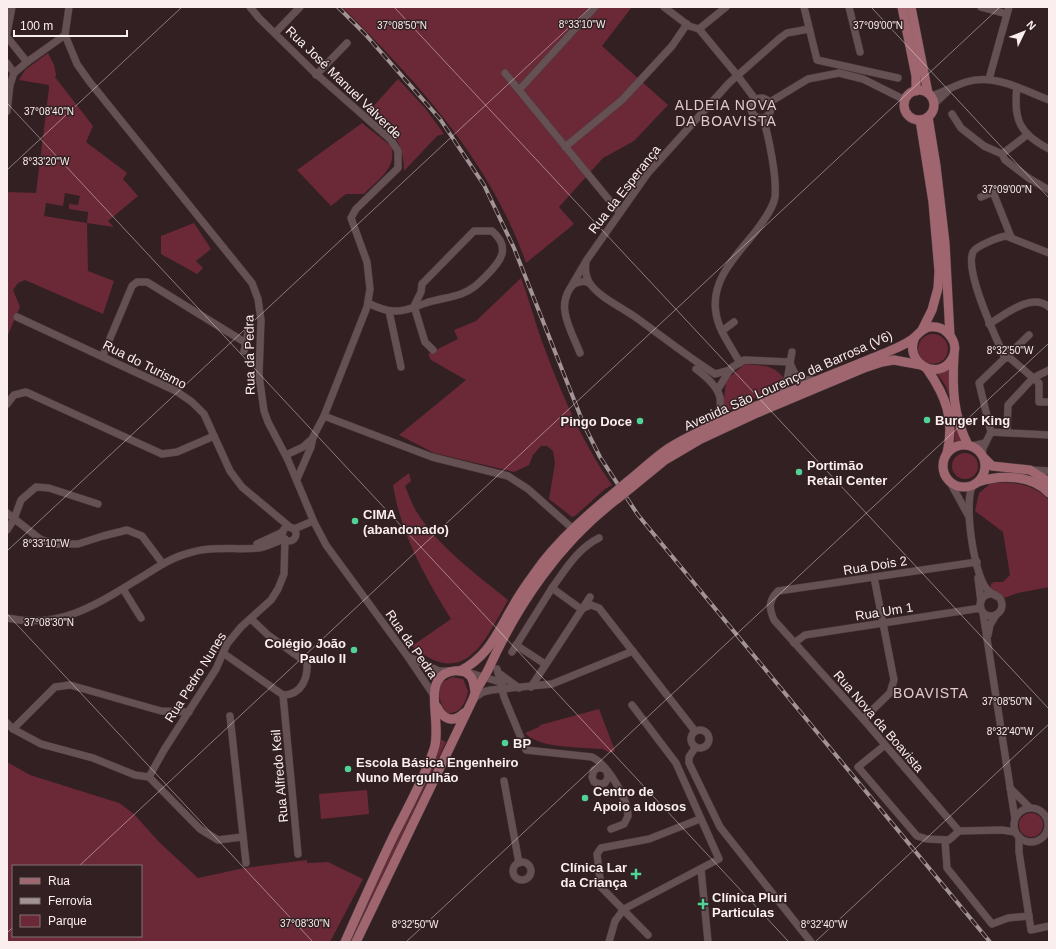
<svg xmlns="http://www.w3.org/2000/svg" width="1056" height="949" viewBox="0 0 1056 949" font-family="Helvetica,sans-serif">
<rect width="100%" height="100%" fill="#322022"/>
<g fill="#6b2937" fill-rule="evenodd">
<path d="M342 7H632L602 46 668 105 634 141 603 158 559 207 574 224 526 263C491 162 417 81 342 7Z"/>
<path d="M48 53 54 65 56 75 55 77 93 126 86 142 127 173 123 179 138 196 108 221 114 227 87 223 88 271 114 281 103 314 25 280 18 283 13 290 20 307 7 337V192L36 193 49 88V85L19 80 25 70ZM65 193 80 196 78 205 69 204V209L88 212 87 223 44 216 46 203 63 206Z"/>
<path d="M398 79 425 108 444 134 437 136 404 171C404 140 390 130 370 110Z"/>
<path d="M362 123 391 146C398 168 378 179 364 194H346L331 206 297 170Z"/>
<path d="M194 223 211 249 196 261 203 268 197 274 161 254V236Z"/>
<path d="M521 278C528 296 533 315 539 333 558 386 580 439 612 485L605 489 575 516 572 517 549 499 555 463 553 451 547 446H541L533 455 529 465 514 472 434 453 399 435 466 380 431 360 428 354 458 339 454 330 476 321Z"/>
<circle cx="933" cy="349" r="15"/>
<path d="M745 364C763 366 774 364 785 380L750 401 725 413 723 408 726 380Z"/>
<path d="M950 365C951 389 951 419 962 441L955 444C954 420 954 392 937 374L948 370Z"/>
<circle cx="965" cy="466" r="13"/>
<path d="M409 473 411 481 405 486C409 495 412 505 418 514 440 548 476 574 508 600 484 642 465 690 412 646L451 619C425 577 401 535 393 485Z"/>
<path d="M991 483C1014 482 1032 483 1049 500V587L1018 593 1004 598 991 588V584L994 582H1003L1010 575 1003 532 975 511 979 493Z"/>
<path d="M452 677 463 679 468 691C466 703 460 714 447 713 440 704 437 694 441 683Z"/>
<path d="M599 709 615 751 610 753 603 749C583 747 539 749 525 733L539 727 540 725Z"/>
<path d="M440 739 446 742 352 942H349L436 755Z"/>
<path d="M7 762 30 775 119 803 134 814 159 842 198 878 244 868 307 860V863L328 862 363 879 330 942H7ZM13 866H141V936H13Z"/>
<path d="M367 790 369 814 321 819 319 794Z"/>
<circle cx="1031" cy="825" r="12"/>
</g>
<g fill="none" stroke-linecap="round" stroke-linejoin="round">
<g stroke="#4b3b3e" stroke-width="8">
<g id="minor">
<path d="M69 7 65 35 77 64 89 81 252 283 258 299 261 320 259 375 264 411 268 422 288 460 314 522 326 545 408 657 433 694"/>
<path d="M250 7 259 18 314 72 391 140 398 151V168L356 209 351 218 367 262 370 289 367 307 324 416 313 437 311 447 297 479"/>
<path d="M664 7 689 26 699 29"/>
<path d="M804 7 817 60 898 78"/>
<path d="M849 7 860 52"/>
<path d="M981 7 1007 14"/>
<path d="M699 29 737 75 755 99"/>
<path d="M699 29 726 7"/>
<path d="M7 33 12 7"/>
<path d="M275 33 300 7"/>
<path d="M7 37 27 62 14 73"/>
<path d="M27 62 65 35"/>
<path d="M7 63 14 73"/>
<path d="M505 73 619 212"/>
<path d="M316 75 347 43"/>
<path d="M989 79 1009 7"/>
<path d="M1017 87C1013 120 1020 134 1049 149"/>
<path d="M519 90 595 7"/>
<path d="M932 96C943 92 954 86 966 82 994 73 1023 90 1049 100"/>
<circle cx="761" cy="108" r="10"/>
<path d="M770 102 808 79 839 73 863 79 905 100"/>
<path d="M934 104 947 92"/>
<path d="M7 111 10 85 14 73"/>
<path d="M952 114 961 128 984 146 1002 154 1005 160 1030 179 1049 190"/>
<path d="M565 147 622 100 672 46 687 24"/>
<path d="M1002 154 1027 135"/>
<path d="M981 197 993 192 1011 237"/>
<path d="M1049 253 1006 236C999 237 976 246 973 252 964 271 996 338 1005 358H1010L1039 383V402H1049"/>
<path d="M572 285 585 263"/>
<path d="M368 303C376 307 385 311 394 311 405 312 416 306 426 303 437 299 450 298 461 294 472 290 478 284 486 276 500 262 512 248 492 231H474L422 284 421 292 414 306 425 342 433 350"/>
<path d="M389 311 401 367"/>
<path d="M17 317 176 391 192 402 204 414 230 471 242 487 291 528"/>
<path d="M989 324C1005 315 1031 292 1049 307"/>
<path d="M722 331 734 322"/>
<path d="M244 351 246 343"/>
<path d="M580 353C575 340 567 326 565 312 563 302 568 283 580 282 583 281 587 282 589 283"/>
<path d="M103 355 132 286 137 282H147L246 343 249 327"/>
<path d="M740 363C732 348 718 330 716 313 710 280 737 255 756 231 763 221 773 209 775 197 777 177 769 138 763 118"/>
<path d="M791 365C795 378 802 380 814 380"/>
<path d="M696 369C720 387 731 403 707 427"/>
<path d="M730 370 715 374C688 357 663 337 638 319 622 307 599 298 589 282 585 275 585 268 586 261L648 173 729 83 780 38 787 33 809 29"/>
<path d="M718 389 731 368 744 360 790 362"/>
<path d="M778 395 786 386 792 352"/>
<path d="M7 404 14 395 26 392 162 454 177 452 214 436"/>
<path d="M324 416 432 457 508 476 528 489 573 529"/>
<path d="M991 432 979 383 1029 335"/>
<path d="M1007 432 1008 405 1033 378 1049 370"/>
<path d="M972 446 985 443"/>
<path d="M286 455 303 447 313 438"/>
<path d="M982 455 983 448 991 432 1049 435"/>
<path d="M1031 470 1049 471"/>
<path d="M950 482 968 515"/>
<path d="M973 485C963 502 974 573 986 588 989 592 993 594 996 596"/>
<path d="M7 513 40 539 55 544H78L103 536 127 530 142 536 163 564"/>
<circle cx="289" cy="534" r="7"/>
<path d="M294 529 313 521"/>
<path d="M7 530 14 519 21 500 36 487 49 488 98 504"/>
<path d="M599 538C578 548 565 570 552 588L581 609 591 605 599 608 695 731"/>
<path d="M257 544 283 532"/>
<path d="M977 562 778 591C768 601 769 608 774 620L863 719 959 831 1002 830 1015 832"/>
<path d="M978 578 981 602"/>
<path d="M123 589 141 618"/>
<circle cx="991" cy="605" r="11"/>
<path d="M983 613 1015 819"/>
<path d="M7 618C63 630 100 602 145 575 159 566 173 557 189 553 211 546 235 550 259 548 267 547 276 542 284 539"/>
<path d="M988 635 990 625 996 615"/>
<path d="M794 643 805 635 981 608"/>
<path d="M516 645 545 664"/>
<path d="M512 652 552 588"/>
<path d="M223 653 283 695C301 695 308 679 307 663L268 635 251 619"/>
<path d="M409 657 439 671H450"/>
<path d="M497 669 504 697 526 750 592 757C608 765 628 799 628 816L624 824 611 829"/>
<path d="M467 672 503 683"/>
<path d="M500 674 519 688"/>
<path d="M531 687 590 597"/>
<path d="M283 695 298 854"/>
<path d="M473 699 483 692 491 690 552 684 633 651"/>
<path d="M230 716 246 863"/>
<path d="M863 719 890 693 894 680 874 577"/>
<path d="M7 723 13 729 41 744 93 758 135 775 149 777 200 829 218 840 242 837"/>
<path d="M13 729 55 687 70 685 161 711 189 712"/>
<circle cx="700" cy="739" r="9"/>
<path d="M885 745 858 767 917 836 927 839 949 840 959 831"/>
<path d="M695 748 689 757V763L720 827 811 942"/>
<path d="M606 770 600 767 594 770 592 777 594 782 600 784 605 783 608 778 607 771"/>
<path d="M149 777 164 750 216 669 227 644 241 627 271 600 278 589 284 574 285 539"/>
<path d="M504 781 519 863"/>
<path d="M1010 788 1030 808"/>
<circle cx="1031" cy="825" r="17"/>
<path d="M1019 837V852L1031 930 1049 926"/>
<path d="M945 840 947 868 992 924 1008 918 1029 916"/>
<circle cx="522" cy="871" r="9"/>
<path d="M701 869 708 942"/>
<path d="M648 935 601 887 597 854 601 848 649 839 700 819"/>
<path d="M609 942 615 921 624 909 719 859 676 763 632 705"/>
</g>
</g>
<g stroke="#4b3b3e" stroke-width="10">
<g id="major">
<path d="M902 7 916 76V91"/>
<path d="M911 7 928 93"/>
<circle cx="919" cy="105" r="15"/>
<path d="M928 117 936 166 945 243 950 336"/>
<path d="M920 120 933 202 939 271 938 288 932 310 922 330"/>
<path d="M954 355C952 388 953 415 968 445"/>
<path d="M927 369C946 396 955 420 947 453"/>
<circle cx="964" cy="466" r="21"/>
<path d="M984 458 992 466 1030 470 1049 482"/>
<path d="M627 482C641 471 654 458 669 448 693 433 720 422 745 411 792 390 839 372 885 353 894 349 908 344 915 337 919 333 922 329 929 327 946 324 961 343 952 359 938 383 903 362 915 337"/>
<path d="M978 482C1001 474 1032 475 1049 493"/>
<path d="M632 487 665 460 699 440 757 413 864 368 882 362 894 360 921 365"/>
<path d="M460 671C489 656 497 633 513 606 521 591 532 577 542 563 563 536 588 514 614 493"/>
<path d="M437 707C443 719 453 724 464 713"/>
<path d="M345 942C361 906 377 870 394 835 408 807 424 779 434 749 441 728 428 692 439 679 445 670 464 667 471 677 474 681 474 687 475 691"/>
<path d="M356 942 473 699C476 688 483 680 488 670 517 605 560 542 617 499"/>
</g>
</g>
<use href="#minor" stroke="#655053" stroke-width="7"/>
<use href="#major" stroke="#a0666f" stroke-width="9"/>
<g stroke="#a29394" stroke-width="4">
<path id="rail" d="M338 7 365 34 440 119 484 185 514 248 584 425 600 457 638 515 990 942"/>
</g>
<use href="#rail" stroke="#322022" stroke-width="2.5" stroke-dasharray="8" stroke-linecap="butt"/>
<g stroke="#4b3b3e" stroke-width="10" stroke-linecap="butt">
<g id="major-bridge">
<path d="M614 493 627 482"/>
<path d="M617 499 632 487"/>
</g>
</g>
<use href="#major-bridge" stroke="#a0666f" stroke-width="9"/>
</g>
<path fill="none" stroke="#fbeeef" stroke-width="1" stroke-opacity="0.45" d="M394 7 1049 709M871 7 1049 198M7 103 789 942M7 170 182 7M7 551 591 7M7 614 313 942M79 866 1000 7M7 933 13 927M406 942 1049 343M815 942 1049 724"/>
<g fill="#51d398" stroke="#322022" stroke-width="1.5">
<circle cx="927" cy="420" r="4"/>
<circle cx="640" cy="421" r="4"/>
<circle cx="799" cy="472" r="4"/>
<circle cx="355" cy="521" r="4"/>
<circle cx="354" cy="650" r="4"/>
<circle cx="505" cy="743" r="4"/>
<circle cx="348" cy="769" r="4"/>
<circle cx="585" cy="798" r="4"/>
<path d="M634 868h4v4h4v4h-4v4h-4v-4h-4v-4h4z"/>
<path d="M701 898h4v4h4v4h-4v4h-4v-4h-4v-4h4z"/>
</g>
<g text-anchor="middle" stroke-width="3" stroke-linejoin="round" paint-order="stroke">
<g font-size="13" fill="#fbeeef" stroke="#322022">
<text transform="translate(344 82) rotate(44)" y="5">Rua José Manuel Valverde</text>
<text transform="translate(624 189) rotate(-52)" y="5">Rua da Esperança</text>
<text transform="translate(249 355) rotate(-91)" y="5">Rua da Pedra</text>
<text transform="translate(145 364) rotate(27)" y="5">Rua do Turismo</text>
<text transform="translate(788 380) rotate(-24)" y="5">Avenida São Lourenço da Barrosa (V6)</text>
<text transform="translate(875 565) rotate(-9)" y="5">Rua Dois 2</text>
<text transform="translate(884 611) rotate(-9)" y="5">Rua Um 1</text>
<text transform="translate(412 644) rotate(55)" y="5">Rua da Pedra</text>
<text transform="translate(195 677) rotate(-58)" y="5">Rua Pedro Nunes</text>
<text transform="translate(879 721) rotate(49)" y="5">Rua Nova da Boavista</text>
<text transform="translate(279 776) rotate(-95)" y="5">Rua Alfredo Keil</text>
</g>
<g font-size="13" font-weight="bold" fill="#fbeeef" stroke="#322022" text-anchor="start">
<text x="935" y="425">Burger King</text>
<text x="632" y="426" text-anchor="end">Pingo Doce</text>
<text x="807" y="470">Portimão<tspan x="807" dy="15">Retail Center</tspan></text>
<text x="363" y="519">CIMA<tspan x="363" dy="15">(abandonado)</tspan></text>
<text x="346" y="648" text-anchor="end">Colégio João<tspan x="346" dy="15">Paulo II</tspan></text>
<text x="513" y="748">BP</text>
<text x="356" y="767">Escola Básica Engenheiro<tspan x="356" dy="15">Nuno Mergulhão</tspan></text>
<text x="593" y="796">Centro de<tspan x="593" dy="15">Apoio a Idosos</tspan></text>
<text x="627" y="872" text-anchor="end">Clínica Lar<tspan x="627" dy="15">da Criança</tspan></text>
<text x="712" y="902">Clínica Pluri<tspan x="712" dy="15">Particulas</tspan></text>
</g>
<g font-size="14" letter-spacing="1" fill="#e2c9cc" stroke="#322022">
<text x="726" y="110">ALDEIA NOVA<tspan x="726" dy="16">DA BOAVISTA</tspan></text>
<text x="931" y="698">BOAVISTA</text>
</g>
</g>
<g font-size="10" text-anchor="middle" fill="#fbeeef" stroke="#322022" stroke-width="3" stroke-linejoin="round" paint-order="stroke">
<text x="582" y="28">8°33'10"W</text>
<text x="402" y="29">37°08'50"N</text>
<text x="878" y="29">37°09'00"N</text>
<text x="49" y="115">37°08'40"N</text>
<text x="46" y="165">8°33'20"W</text>
<text x="1007" y="193">37°09'00"N</text>
<text x="1010" y="354">8°32'50"W</text>
<text x="46" y="547">8°33'10"W</text>
<text x="49" y="626">37°08'30"N</text>
<text x="1007" y="705">37°08'50"N</text>
<text x="1010" y="735">8°32'40"W</text>
<text x="305" y="927">37°08'30"N</text>
<text x="415" y="928">8°32'50"W</text>
<text x="824" y="928">8°32'40"W</text>
</g>
<rect width="1056" height="949" fill="none" stroke="#fbeeef" stroke-width="16"/>
<rect x="12" y="865" width="130" height="72" fill="#322022" stroke="#827274"/>
<rect x="20" y="878" width="20" height="6" fill="#a0666f" stroke="#827274"/>
<text x="48" y="885" font-size="12" fill="#fbeeef">Rua</text>
<rect x="20" y="898" width="20" height="6" fill="#a29394" stroke="#827274"/>
<text x="48" y="905" font-size="12" fill="#fbeeef">Ferrovia</text>
<rect x="20" y="915" width="20" height="12" fill="#6b2937" stroke="#827274"/>
<text x="48" y="925" font-size="12" fill="#fbeeef">Parque</text>
<g transform="translate(1024 32) rotate(47)" stroke="#322022" stroke-width="3" paint-order="stroke">
<path d="M0-3L7 15L0 10L-7 15Z" fill="#fbeeef"/>
<text y="-6" font-size="11" font-weight="bold" text-anchor="middle" fill="#fbeeef">N</text>
</g>
<path d="M14 30v6h113v-6" fill="none" stroke="#fbeeef" stroke-width="2"/>
<text x="20" y="30" font-size="12" fill="#fbeeef" stroke="#322022" stroke-width="3" paint-order="stroke">100 m</text>
</svg>
